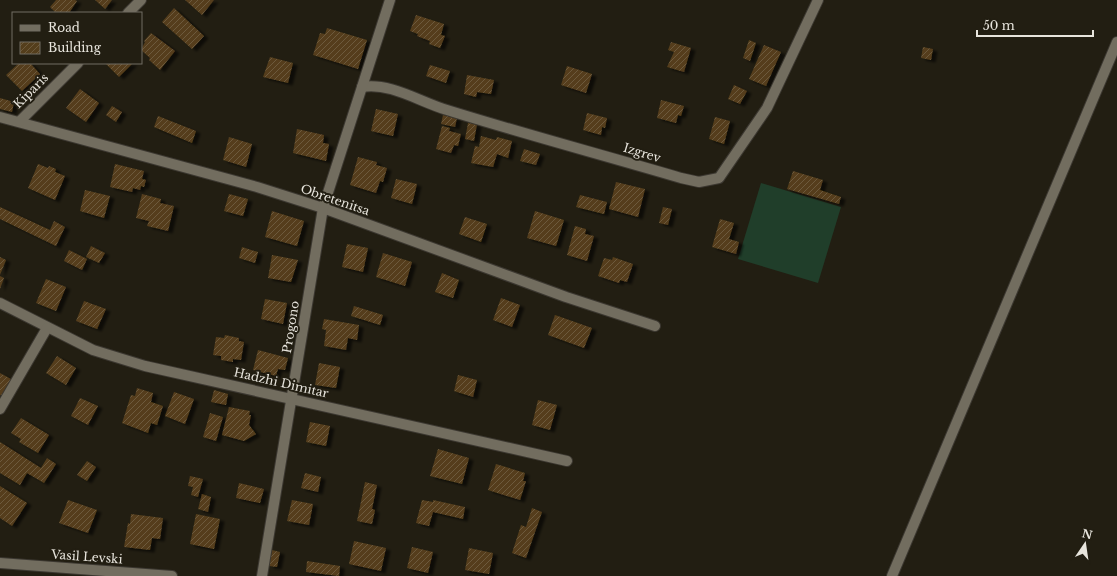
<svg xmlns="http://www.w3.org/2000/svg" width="1117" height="576" viewBox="0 0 1117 576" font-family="'Libre Baskerville',serif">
<defs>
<pattern id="building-hatch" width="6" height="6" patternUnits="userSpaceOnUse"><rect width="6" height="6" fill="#543e1c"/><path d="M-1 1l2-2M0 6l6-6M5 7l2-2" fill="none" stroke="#6d5a3c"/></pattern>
<filter id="shadow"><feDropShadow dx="4.5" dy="2.5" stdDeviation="1" flood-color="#0009"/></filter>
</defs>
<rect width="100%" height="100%" fill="#221e12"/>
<path fill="#203e2a" d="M761 183 841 207 818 283 738 259Z"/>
<g fill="url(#building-hatch)" filter="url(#shadow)">
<path d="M56 0H75L77 1 69 13H56L50 7Z"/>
<path d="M95 0H112L105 9Z"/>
<path d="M185 0H214L202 15Z"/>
<path d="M174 8 204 36 192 49 162 22Z"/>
<path d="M416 15 444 24 441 35 445 36 440 48 429 44 430 41 417 36 418 34 410 31Z"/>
<path d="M327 28 367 40 358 69 313 55 320 33 325 34Z"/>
<path d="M151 33 175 51 160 70 149 60 150 58 141 50 145 42 144 41Z"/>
<path d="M749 40 756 43 750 61 743 58Z"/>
<path d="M671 42 691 48 684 72 667 67 674 52 668 50Z"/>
<path d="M764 45 781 52 766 86 749 79Z"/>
<path d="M923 47 933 49 931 60 921 58Z"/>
<path d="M270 57 293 63 288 83 263 77Z"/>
<path d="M19 63H30L40 74 22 91 6 75Z"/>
<path d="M105 63H133L119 77Z"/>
<path d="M430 65 450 71 446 83 426 76Z"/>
<path d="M567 66 592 74 586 93 561 85Z"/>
<path d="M467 75 494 80 491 94 477 92 476 97 464 94Z"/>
<path d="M734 85 747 91 740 104 728 99Z"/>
<path d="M80 89 99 103 86 122 66 108Z"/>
<path d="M0 98 14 102 12 112 0 109Z"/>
<path d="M661 100 684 106 681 116 678 115 676 123 657 118Z"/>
<path d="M112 106 122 112 116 122 106 115Z"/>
<path d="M376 109 398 114 393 136 371 131Z"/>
<path d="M587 113 607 118 605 128 602 127 601 135 583 130Z"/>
<path d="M443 115 457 118 455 127 441 124Z"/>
<path d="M158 116 196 131 192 143 154 127Z"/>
<path d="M715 117 730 121 724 144 709 139Z"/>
<path d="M468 123 477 124 474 141 465 139Z"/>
<path d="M442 126 450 128 449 131 461 134 458 146 454 145 451 153 436 149Z"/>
<path d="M297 129 324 135 323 143 329 144 326 161 293 153Z"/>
<path d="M481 136 496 140 497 137 512 141 508 158 497 154 493 167 471 163 475 146 479 147Z"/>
<path d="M229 137 252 144 246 167 223 160Z"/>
<path d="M524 149 540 154 536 165 520 161Z"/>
<path d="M358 157 377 162 376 165 387 168 383 182 380 181 376 193 350 185Z"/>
<path d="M38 164 48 168 49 166 56 169 55 172 65 176 55 200 28 188Z"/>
<path d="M115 164 144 171 142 179 146 180 144 187 141 186 140 190 133 188 132 192 110 187Z"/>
<path d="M793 171 823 180 820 190 841 197 839 204 787 189Z"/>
<path d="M396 179 417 184 412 204 391 198Z"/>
<path d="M616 182 645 189 638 217 609 209Z"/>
<path d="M85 190 110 196 104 218 80 211Z"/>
<path d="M142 194 161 199 160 203 174 206 168 231 147 226 149 221 136 218Z"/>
<path d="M229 194 248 199 243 216 224 211Z"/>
<path d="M580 195 607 202 604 214 576 207Z"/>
<path d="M0 207 50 230 54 221 65 227 56 246 0 219Z"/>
<path d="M663 207 672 209 668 225 659 223Z"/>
<path d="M272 211 304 221 297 246 265 237Z"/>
<path d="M535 211 564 220 556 246 527 238Z"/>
<path d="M465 217 487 224 481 242 459 234Z"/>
<path d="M720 219 734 223 729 239 739 242 736 254 712 247Z"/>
<path d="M575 226 586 229 585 234 594 236 587 261 567 255Z"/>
<path d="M347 244 368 248 363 272 342 267Z"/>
<path d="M91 246 105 253 99 263 86 257Z"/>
<path d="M242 247 258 252 255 263 239 258Z"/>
<path d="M69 250 87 259 82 270 64 261Z"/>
<path d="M383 253 412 262 405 286 376 277Z"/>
<path d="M272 255 298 260 291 282 268 278Z"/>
<path d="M0 257 6 260 0 275Z"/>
<path d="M613 257 633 264 627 282 620 280 619 283 598 276 604 258 612 260Z"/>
<path d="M442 273 459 280 453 298 435 292Z"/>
<path d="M0 276 4 278 0 289Z"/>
<path d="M46 279 66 287 56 311 36 303Z"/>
<path d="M501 298 520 305 512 327 493 320Z"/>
<path d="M265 299 287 303 283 324 261 319Z"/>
<path d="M84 301 106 309 97 329 76 321Z"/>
<path d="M354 306 383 315 380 325 351 316Z"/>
<path d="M555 315 592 328 584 348 548 335Z"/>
<path d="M324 319 359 325 357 340 348 338 346 350 324 346 326 330 322 329Z"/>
<path d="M225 335 239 338V341L244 342 241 360 233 359V362L221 360V356L213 355 216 337 224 338Z"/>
<path d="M258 350 288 358 285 370 278 369 276 376 253 370Z"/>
<path d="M57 356 76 368 66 385 46 373Z"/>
<path d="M319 363 340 367 336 388 315 385Z"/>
<path d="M0 373 11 379 2 396 0 395Z"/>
<path d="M458 375 477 380 473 397 454 391Z"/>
<path d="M137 388 153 393 151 402 163 406 157 425 151 423 148 433 122 423 131 395 135 396Z"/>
<path d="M214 390 228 394 226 405 211 402Z"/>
<path d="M174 392 194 399 185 424 165 416Z"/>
<path d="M80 398 98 406 88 425 71 416Z"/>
<path d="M538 400 557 405 550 430 532 425Z"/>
<path d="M229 407 250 411 249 415H251L249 425 256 434 244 441 222 435Z"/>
<path d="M210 413 223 417 216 441 203 437Z"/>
<path d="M21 418 49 435 38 453 19 442 21 439 11 433Z"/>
<path d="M310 422 330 426 326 446 306 442Z"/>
<path d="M0 442 41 468 47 458 56 464 44 483 27 473 20 485 0 473Z"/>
<path d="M438 449 469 458 462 484 430 476Z"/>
<path d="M87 461 96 467 87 481 77 475Z"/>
<path d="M496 464 525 473 523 481H526L520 500 488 490Z"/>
<path d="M305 473 321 477 318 492 301 488Z"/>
<path d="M190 476 203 479 198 497 191 495 193 487 188 486Z"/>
<path d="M365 482 377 485 372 509 375 510 372 524 357 521Z"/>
<path d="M239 483 264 489 260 503 236 498Z"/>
<path d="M0 486 27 503 12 526 0 518Z"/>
<path d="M202 494 211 497 208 512 198 509Z"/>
<path d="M68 500 97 510 88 533 59 523Z"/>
<path d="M292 500 313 504 309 525 287 521Z"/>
<path d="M422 500 433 502V500L465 507 463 519 433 512 429 526 416 523Z"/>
<path d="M532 508 542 512 526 558 512 553 521 525 526 527Z"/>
<path d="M131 514 163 518 160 539 152 538 150 550 124 547 128 523 130 524Z"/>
<path d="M196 514 220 519 214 549 190 544Z"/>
<path d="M354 541 386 548 381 571 349 564Z"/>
<path d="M412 547 433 552 428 573 407 568Z"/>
<path d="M469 548 493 553 489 574 465 570Z"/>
<path d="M272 550 280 552 277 567 269 566Z"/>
<path d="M307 561 340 566 339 576 306 572Z"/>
</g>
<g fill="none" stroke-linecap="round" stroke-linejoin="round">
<g stroke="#3c3831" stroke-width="12">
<g id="minor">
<path d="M128 13 141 0"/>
<path d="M362 87C390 82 420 102 447 110 524 134 603 155 681 178L699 182 719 178 767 108 818 0"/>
<path d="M0 117 257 187 323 208 566 297 655 326"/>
<path d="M20 121 78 63"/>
<path d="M0 303 93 350 145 366 567 461"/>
<path d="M0 409 47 328"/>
<path d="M0 563 172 576"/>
<path d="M262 576 323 208 390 0"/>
<path d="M892 576 1117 42"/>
</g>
</g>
<use href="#minor" stroke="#726d5f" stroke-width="10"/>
</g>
<g text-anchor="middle" stroke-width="4" stroke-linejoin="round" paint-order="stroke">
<g font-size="12" fill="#e7e4dc" stroke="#221e12">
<text transform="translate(31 91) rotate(-45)" y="4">Kiparis</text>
<text transform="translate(642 153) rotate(17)" y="4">Izgrev</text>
<text transform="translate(335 200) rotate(19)" y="4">Obretenitsa</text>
<text transform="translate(291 327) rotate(-81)" y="4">Progono</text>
<text transform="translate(281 383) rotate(13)" y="4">Hadzhi Dimitar</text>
<text transform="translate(87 557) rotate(4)" y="4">Vasil Levski</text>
</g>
</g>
<rect x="12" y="12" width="130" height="52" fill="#221e12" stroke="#716d63"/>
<rect x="20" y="25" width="20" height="6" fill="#726d5f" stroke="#716d63"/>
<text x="48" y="32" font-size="12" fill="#e7e4dc">Road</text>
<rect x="20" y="42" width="20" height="12" fill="url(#building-hatch)" stroke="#716d63"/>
<text x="48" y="52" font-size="12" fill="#e7e4dc">Building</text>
<g transform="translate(1085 544) rotate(13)" stroke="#221e12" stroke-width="3" paint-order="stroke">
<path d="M0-3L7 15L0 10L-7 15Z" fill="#e7e4dc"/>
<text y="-6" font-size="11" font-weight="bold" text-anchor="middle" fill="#e7e4dc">N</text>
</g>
<path d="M977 30v6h116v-6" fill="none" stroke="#e7e4dc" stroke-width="2"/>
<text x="983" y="30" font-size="12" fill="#e7e4dc" stroke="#221e12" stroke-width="3" paint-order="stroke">50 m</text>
</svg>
